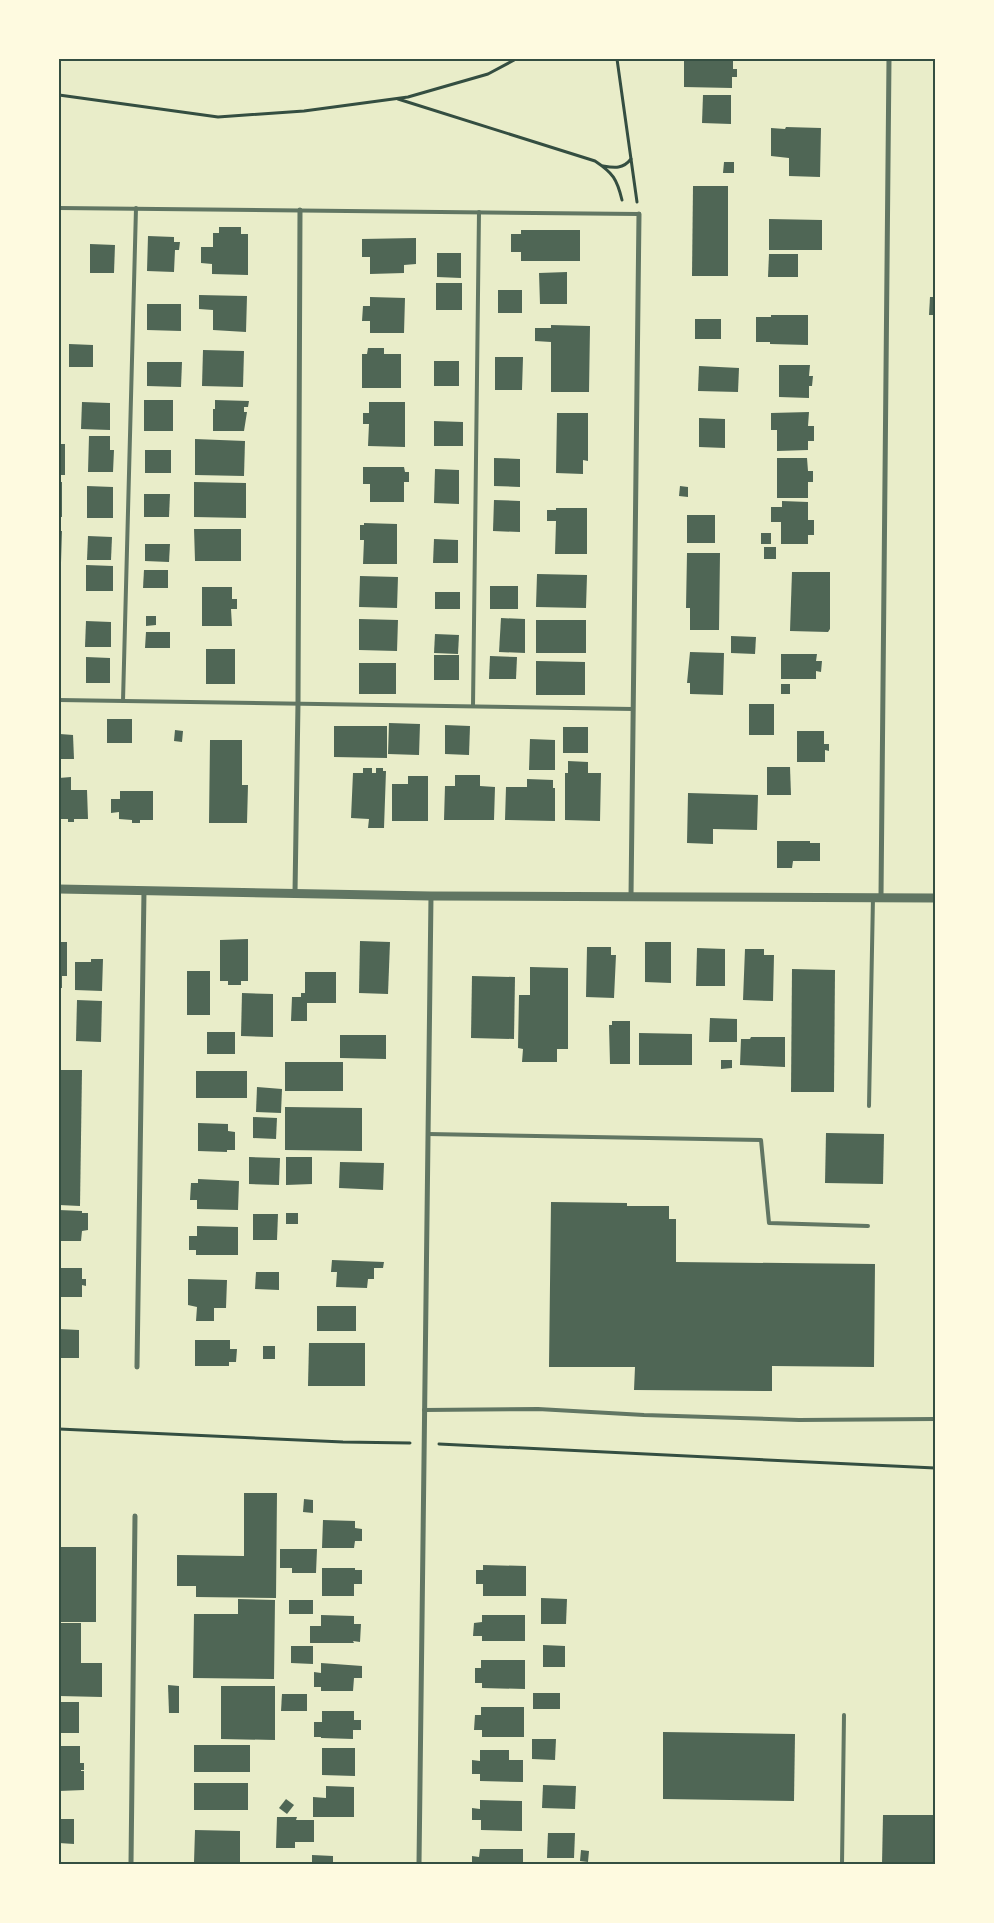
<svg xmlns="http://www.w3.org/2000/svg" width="994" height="1923" viewBox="0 0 994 1923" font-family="'Public Sans',sans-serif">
<rect width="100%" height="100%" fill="#e9edc9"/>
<g fill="#4f6655">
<path d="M684 59H733V69H737V77H732V88L684 87Z"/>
<path d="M703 95H731V124L702 123Z"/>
<path d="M786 127 821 128 820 177 789 176V158L771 156V128L785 129Z"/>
<path d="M724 162H734V173H723Z"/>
<path d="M693 186H728V276H692Z"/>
<path d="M769 219 822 220V250H769Z"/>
<path d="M219 227H241V234H248V275L212 274V264L201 263V247H213V233H219Z"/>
<path d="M521 230H580V261H521V252H511V234H521Z"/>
<path d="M148 236 174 237V242H180L179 250H175L174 272 147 271Z"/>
<path d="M416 238V264L404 265V273L370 274V257H362V239Z"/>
<path d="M90 244 115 245 114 273H90Z"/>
<path d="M437 253H461V278L437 277Z"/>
<path d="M769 254H798V277H768Z"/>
<path d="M567 272V304H540L539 273Z"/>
<rect x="436" y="283" width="26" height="27"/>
<rect x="498" y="290" width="24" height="23"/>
<path d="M199 295 247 296 246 332 213 330V310L199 309Z"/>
<path d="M370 297 405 298 404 333H370V321H362L363 306H370Z"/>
<path d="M930 297H935V315H929Z"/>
<path d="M147 304H181V331L147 330Z"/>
<path d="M771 315H808V345L770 344V342H756V317H771Z"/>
<rect x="695" y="319" width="26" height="20"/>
<path d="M551 325 590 326 589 392H551V342L535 341V328H551Z"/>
<path d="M69 344 93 345V367H69Z"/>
<path d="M368 348H384V354H401V388H362V354H367Z"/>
<path d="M203 350 244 351 243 387 202 386Z"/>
<path d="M495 357H523L522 390H495Z"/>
<rect x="434" y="361" width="25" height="25"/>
<path d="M147 362H182L181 387 147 386Z"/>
<path d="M779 365H810L809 376H813L812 386H809V398L779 397Z"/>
<path d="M699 366 739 368 738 392 698 391Z"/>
<rect x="144" y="400" width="29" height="31"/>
<path d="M215 400 249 401 248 407H244V412H247L244 431H213V409H215Z"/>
<path d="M82 402 110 403V430L81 429Z"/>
<path d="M369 402H405V447L368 446 369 424H363V413H369Z"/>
<path d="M809 412 808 426H814V441H808V450L777 451V430H771V413Z"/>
<path d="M557 413H588V461L583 460V474L556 473Z"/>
<path d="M699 418 725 419V448L699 447Z"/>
<path d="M434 421 463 422V446H434Z"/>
<path d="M89 436H110V450H114L113 472H88Z"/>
<path d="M195 439 245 441 244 476 195 475Z"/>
<rect x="59" y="444" width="6" height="31"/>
<rect x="145" y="450" width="26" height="23"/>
<path d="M494 458 520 459V487L494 486Z"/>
<path d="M777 458H807L808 471H813V482H808V498H777Z"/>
<path d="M363 467H404L405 472H409V482H404V502H370V484H363Z"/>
<path d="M435 469 459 470V504L434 503Z"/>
<rect x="59" y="482" width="3" height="35"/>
<path d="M194 482 246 483V518L194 517Z"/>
<path d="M87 486 113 487V518H87Z"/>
<path d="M680 486 688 487V497L679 496Z"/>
<path d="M144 494H170L169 517H144Z"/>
<path d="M494 500 520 501V532L493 531Z"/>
<path d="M782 501 808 502V520H814V535H808V544H781V522H771V507H782Z"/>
<path d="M556 508H587V554H555L556 521H547V510H556Z"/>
<rect x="687" y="515" width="28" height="28"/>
<path d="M364 523 397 524V564H363L364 540H360V525H364Z"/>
<path d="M194 529H241V561H195Z"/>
<path d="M59 531H62L61 562 59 561Z"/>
<rect x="761" y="533" width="10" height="11"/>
<path d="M88 536 112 537 111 560H87Z"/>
<path d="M434 539 458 540V563H433Z"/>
<path d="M145 544H170L169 562 145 561Z"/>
<rect x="764" y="547" width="12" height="12"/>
<path d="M687 553H720L719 630H690V608H686Z"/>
<path d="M86 565 113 566V591H86Z"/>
<path d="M144 570H168V588H143Z"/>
<path d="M792 572H830V629L828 632 790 631Z"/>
<path d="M537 574 587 575 586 608 536 607Z"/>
<path d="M360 576 398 577 397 608 359 607Z"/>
<rect x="490" y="586" width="28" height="23"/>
<path d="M202 587H232V599H237V609H231L232 626H202Z"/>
<rect x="435" y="592" width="25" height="17"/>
<path d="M146 616H156V625L146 626Z"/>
<path d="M501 618 525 619V653L499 652Z"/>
<path d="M359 619 398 620 397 651 359 650Z"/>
<rect x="536" y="620" width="50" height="33"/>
<path d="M86 621 111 622V647H85Z"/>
<path d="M146 632H170V648H145Z"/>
<path d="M435 634 459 635 458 654 434 653Z"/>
<path d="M731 636 756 637 755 654 731 653Z"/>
<rect x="206" y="649" width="29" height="35"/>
<path d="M690 652 724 653 723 695 690 694V683H687Z"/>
<path d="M781 654H817L816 661H822L821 672 816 671V679H781Z"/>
<rect x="434" y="655" width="25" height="25"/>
<path d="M490 656 517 657 516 679H489Z"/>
<path d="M86 657 110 658V683H86Z"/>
<path d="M536 661 585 662V695H536Z"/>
<rect x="359" y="663" width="37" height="31"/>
<rect x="781" y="684" width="9" height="10"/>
<rect x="749" y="704" width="25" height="31"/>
<rect x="107" y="719" width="25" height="24"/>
<path d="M389 723 420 724 419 755 388 754Z"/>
<path d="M445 725 470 726 469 755 445 754Z"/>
<path d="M334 726H387V758L334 757Z"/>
<rect x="563" y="727" width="25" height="26"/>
<path d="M175 730 183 731 182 742 174 741Z"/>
<path d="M797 731H824V744H829V751L825 750V762H797Z"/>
<path d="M60 734 73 735 74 759H60Z"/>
<path d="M530 739 555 740V770H529Z"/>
<path d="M210 740H242V785H248L247 823H209Z"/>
<path d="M568 761 588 762V773H601L600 821 565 820V773H568Z"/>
<path d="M767 767H790L791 795H767Z"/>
<path d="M363 768H372V773H376V768H383V771H386L384 828H368L369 819 351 818 353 773H363Z"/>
<path d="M455 775H480V786L495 787 494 820H444L445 786H455Z"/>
<path d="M408 776H428V821H392V784H408Z"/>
<path d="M71 777V790H87L88 819H74V822H68V819H59V778Z"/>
<path d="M527 779 553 780V788H555V821L505 820 506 787H527Z"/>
<path d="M120 791H153V820H140V823H132V820L119 819V812L111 813V799H120Z"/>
<path d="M688 793 758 795 757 830 713 829V844L687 843Z"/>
<path d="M777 841H810V843H820V861H793L792 868H777Z"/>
<path d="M248 939V981H241V985H228V981H220V940Z"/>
<path d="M360 941 390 942 388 994 359 993Z"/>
<path d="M59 942H67V976H62V988H59Z"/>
<path d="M645 942H671V983L645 982Z"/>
<path d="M587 947H611V955H616L614 998 586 997Z"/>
<path d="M697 948 725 949V986H696Z"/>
<path d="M745 949H764V955H774L773 1001 743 1000Z"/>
<path d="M91 959H103L102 991 75 990V962H91Z"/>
<path d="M530 967 568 968V1049H557V1062H522L523 1049 518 1048 519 995H530Z"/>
<path d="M792 969 835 970 834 1092H791Z"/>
<rect x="187" y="971" width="23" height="44"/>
<path d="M305 972H336V1003H307V1021H291L292 997H301V993H305Z"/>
<path d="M472 976 515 977 514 1039 471 1038Z"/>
<path d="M242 993 273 994V1037L241 1036Z"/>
<path d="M77 1000 102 1001 101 1042 76 1041Z"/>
<path d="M710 1018 737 1019V1042H709Z"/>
<path d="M612 1021H630V1064H610L609 1025H612Z"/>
<rect x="207" y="1032" width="28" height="22"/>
<path d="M639 1033 692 1034V1065H639Z"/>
<path d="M340 1035H386V1059L340 1058Z"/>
<path d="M751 1037H785V1067L740 1065 741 1039H750Z"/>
<path d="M721 1060H732V1068L721 1069Z"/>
<rect x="285" y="1062" width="58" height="29"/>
<path d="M59 1070H82L80 1206 59 1205Z"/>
<rect x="196" y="1071" width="51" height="27"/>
<path d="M257 1087 282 1089 281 1113 256 1112Z"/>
<path d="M285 1107 362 1108V1151L285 1150Z"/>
<path d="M253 1117 277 1118 276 1139 253 1138Z"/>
<path d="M198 1123 228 1124V1131L235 1132V1150H227V1152L198 1151Z"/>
<path d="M826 1133 884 1134 883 1184 825 1183Z"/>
<path d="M249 1157 280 1158 279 1185 249 1184Z"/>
<path d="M286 1157H312V1184L286 1185Z"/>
<path d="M340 1162 384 1163 383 1190 339 1188Z"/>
<path d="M198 1179 239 1181 238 1210 197 1209V1200H190L191 1183H198Z"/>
<path d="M551 1202 627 1203V1206H669V1219H676V1262L875 1264 874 1367 772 1366V1391L634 1390 635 1367H549Z"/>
<path d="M59 1210 82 1211V1213H88V1230L82 1231 81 1241H59Z"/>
<rect x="286" y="1213" width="12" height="11"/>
<path d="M253 1214H278L277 1240H253Z"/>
<path d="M197 1226 238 1227V1255H196V1250H189V1236H197Z"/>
<path d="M332 1260 384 1262 383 1268H374V1279H368L367 1288 336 1287 337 1272H331Z"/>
<path d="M59 1268H82V1279H86V1286L82 1285V1297H59Z"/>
<path d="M256 1272H279V1290L255 1289Z"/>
<path d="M188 1279 227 1280 226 1308H214V1321H196L197 1307 188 1305Z"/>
<rect x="317" y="1306" width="39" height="25"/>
<path d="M59 1329 79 1330V1358H59Z"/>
<path d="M195 1340H230V1349H237L236 1362H229V1366H195Z"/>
<path d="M309 1343H365V1386H308Z"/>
<rect x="263" y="1346" width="12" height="13"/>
<path d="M244 1493H277L276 1598 196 1597V1586H177V1555L244 1556Z"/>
<path d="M304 1499 313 1500V1513L303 1512Z"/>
<path d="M323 1520 355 1521V1528L362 1529V1541H355L354 1548H322Z"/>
<rect x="59" y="1547" width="37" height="75"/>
<path d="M280 1549H317L316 1573H292V1568H280Z"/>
<path d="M483 1565 526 1566V1596H483V1584H476V1570H483Z"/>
<path d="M322 1568H355V1570H362V1584H354V1596H322Z"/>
<path d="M541 1598 567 1599 566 1624H541Z"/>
<path d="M238 1599 275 1600 274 1679 193 1678 194 1614H238Z"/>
<rect x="289" y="1600" width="24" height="14"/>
<path d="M321 1615 354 1616V1624H361L360 1642 353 1641 354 1643H310V1626H321Z"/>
<path d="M482 1615H525V1641H482V1636H473L474 1623 482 1622Z"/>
<path d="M59 1623H81V1663H102V1697L59 1696Z"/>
<path d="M543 1645 565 1646V1667H543Z"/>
<path d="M291 1646H313V1664L291 1663Z"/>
<path d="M481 1660H525V1689L482 1688V1683H475V1668H481Z"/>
<path d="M321 1663 362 1666V1678H354L353 1691H321V1687H314V1672L321 1673Z"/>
<path d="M168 1685 179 1686V1713H169Z"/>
<path d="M221 1686H275V1740L221 1739Z"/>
<rect x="533" y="1693" width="27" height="16"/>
<path d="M282 1694H307V1711H281Z"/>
<rect x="59" y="1702" width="20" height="31"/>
<path d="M481 1707H524V1737H482V1730H474L475 1715H481Z"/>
<path d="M322 1711H354V1720H361V1730H353V1739L321 1738V1737H314V1722H322Z"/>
<path d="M663 1732 795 1734 794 1801 663 1799Z"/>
<path d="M532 1739H556L555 1760 532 1759Z"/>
<rect x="194" y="1745" width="56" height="27"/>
<path d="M59 1746H80V1763H84V1770H81V1771H84V1790L59 1791Z"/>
<path d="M322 1748H355V1776L322 1775Z"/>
<path d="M480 1750H509V1760H523V1782L480 1781V1774H472V1760L480 1761Z"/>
<rect x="194" y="1783" width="54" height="27"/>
<path d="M543 1785 576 1786 575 1809 542 1808Z"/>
<path d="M326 1786 354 1787V1817H313V1797L326 1798Z"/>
<path d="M286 1799 294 1805 287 1814 279 1808Z"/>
<path d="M480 1800 522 1801V1831L481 1830V1820H472V1808L480 1809Z"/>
<path d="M883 1815H935V1864H882Z"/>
<path d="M277 1817H297L296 1820H314V1842H295V1848H276Z"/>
<path d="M59 1819H74V1844L59 1843Z"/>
<path d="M195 1830 240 1831V1864L194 1863Z"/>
<path d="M548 1833H575L574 1858H547Z"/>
<path d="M480 1849H523V1864H472V1856L479 1857Z"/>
<path d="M581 1850 589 1851 588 1862 580 1861Z"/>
<path d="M312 1855 333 1856V1864H312Z"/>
</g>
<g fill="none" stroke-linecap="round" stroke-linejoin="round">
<g stroke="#344e41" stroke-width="3">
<path d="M617 59 637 202"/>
<path d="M59 95 218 117 304 111 408 97 488 74 516 59"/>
<path d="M398 99 595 161C613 173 617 179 622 200"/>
<path d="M603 166C615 168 623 169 631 159"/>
<path d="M59 1429 343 1442 410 1443"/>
<path d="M439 1444 935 1468"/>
</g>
<g stroke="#617663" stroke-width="4">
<path d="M59 208 639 214"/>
<path d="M59 700 633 709"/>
<path d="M123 701 136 208"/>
<path d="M473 706 479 212"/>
<path d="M869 1106 873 897"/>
<path d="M428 1134 761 1140 769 1223 868 1226"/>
<path d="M424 1410 538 1409 644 1415 799 1420 935 1419"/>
<path d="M842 1864 844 1715"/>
</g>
<g stroke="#617663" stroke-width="5">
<path d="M295 893 298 703 300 210"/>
<path d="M631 897 639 214"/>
<path d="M881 897 889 59"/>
<path d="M137 1367 144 891"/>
<path d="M131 1864 135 1516"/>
<path d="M419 1864 431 896"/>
</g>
<path stroke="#617663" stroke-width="9" d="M59 889 431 896 935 898"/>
</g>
<rect width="994" height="1923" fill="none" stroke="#fefae0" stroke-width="120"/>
<rect x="60" y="60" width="874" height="1803" fill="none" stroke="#344e41" stroke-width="2"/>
</svg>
